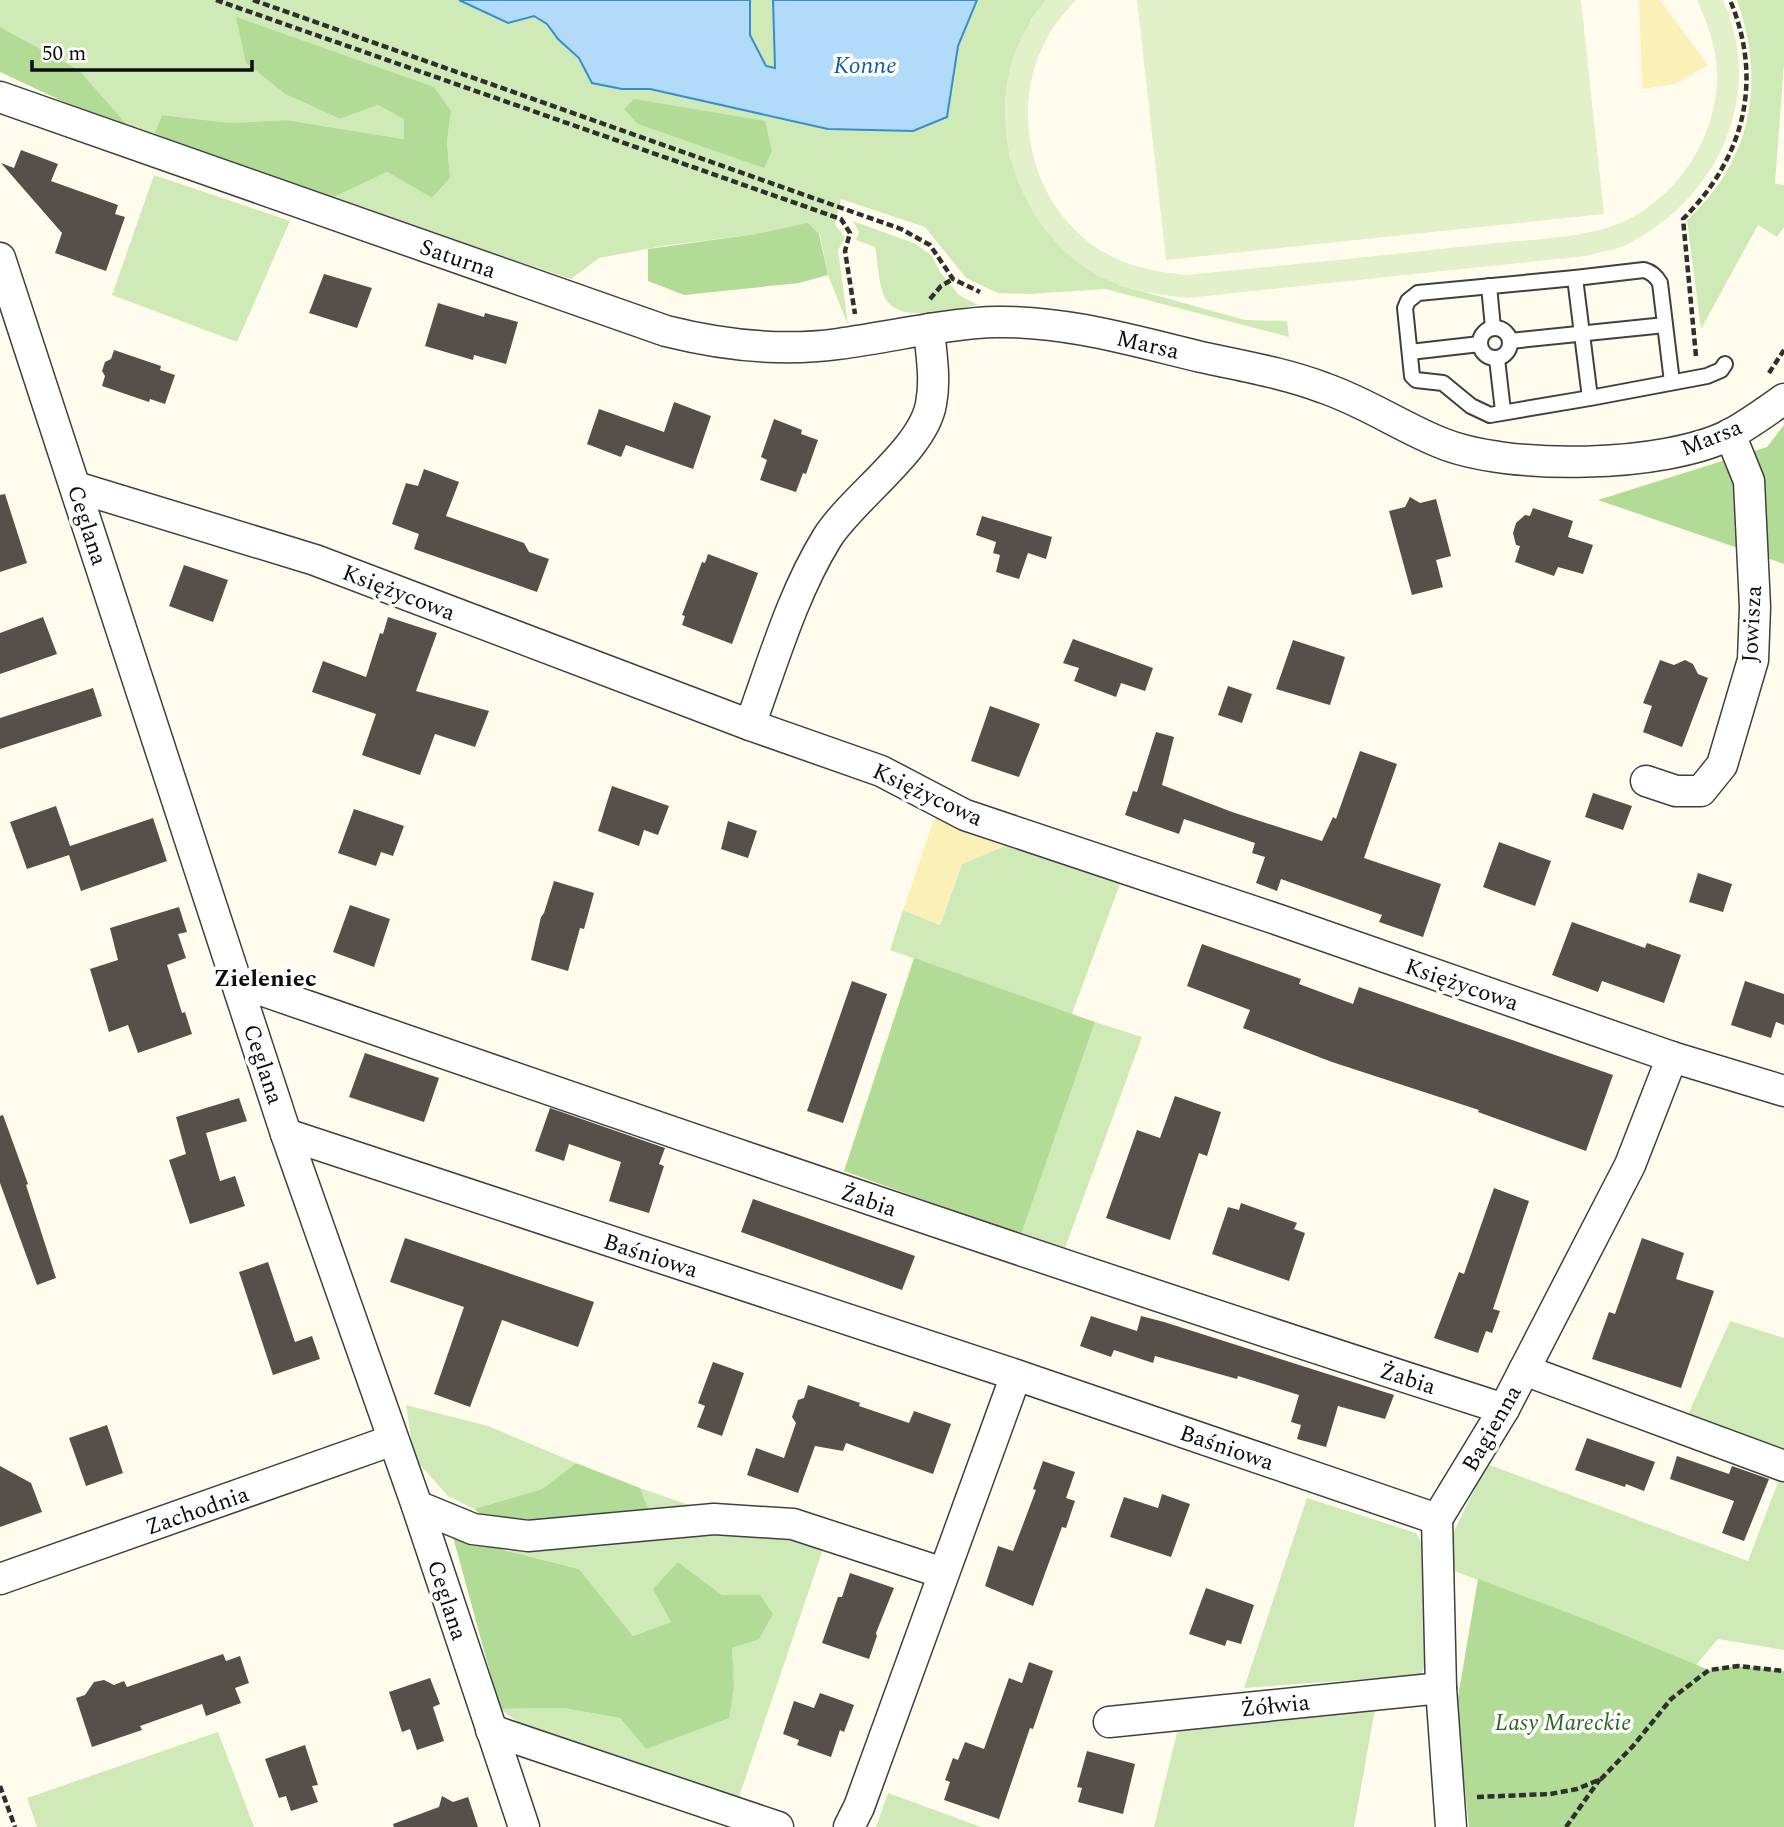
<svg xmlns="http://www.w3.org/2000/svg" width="1784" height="1827" viewBox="0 0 1784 1827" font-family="Spectral,serif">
<rect width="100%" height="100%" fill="#fffcee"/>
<g fill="#d0eab7">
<path d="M0 0H459L508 23 534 16 547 24 558 39 579 58 593 83 622 89H650L693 98 750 35V0H774L951 94 958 46 977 0H1046L1031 20 1006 94V130L1010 158 1119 285 1245 320 1287 321 1289 337 1105 289 1029 294 998 293 966 278 925 227 841 199 835 224 845 238 838 250 848 325 828 275 820 234H756L663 246 599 258 571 279 330 199 387 172 432 198 450 178 447 142 451 111 246 63 285 94 340 119 378 105 405 119 404 139 286 120 231 123 162 115 153 138 137 136 79 70 0 27Z"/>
<path d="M1737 0H1784V63L1775 184 1784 185V227L1777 237 1758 225 1701 329 1687 220C1752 161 1766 81 1737 0Z"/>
<path d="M154 175 290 221 237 342 112 295Z"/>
<path d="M853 221 916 244 932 256 940 272 959 295 978 305C952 309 898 326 884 296 878 282 878 262 875 247L856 240 859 232Z"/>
<path d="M1007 845 1121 881 1072 1014 890 950 903 910 940 925 962 864Z"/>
<path d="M1095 1022 1142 1037 1065 1248 1021 1235Z"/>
<path d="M1730 1321 1784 1338V1451L1686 1419Z"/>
<path d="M406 1405 488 1426 576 1463 542 1489 474 1509 448 1496 414 1458Z"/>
<path d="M1487 1464 1748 1561 1780 1477 1784 1479V1650L1718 1639 1696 1665 1593 1622 1454 1571V1531Z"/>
<path d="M640 1488 701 1509 651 1515Z"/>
<path d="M1307 1498 1416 1533 1426 1550 1429 1656 1421 1675 1244 1688Z"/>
<path d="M758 1529 824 1546 739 1797 534 1734 500 1709 563 1708 620 1718 646 1749 734 1685 732 1648 759 1638 760 1595H722L678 1562 671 1622 633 1636 579 1569 509 1551Z"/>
<path d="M1375 1709 1354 1827H1154L1179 1724Z"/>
<path d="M218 1732 254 1827H37L27 1798Z"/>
<path d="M888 1793 981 1827H876Z"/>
</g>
<g fill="#b2db95">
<path d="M236 17 434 87 451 111 447 142 450 178 432 198 387 172 330 199 153 138 162 115 231 123 286 120 404 139V119L378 105 340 119 285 94 246 63Z"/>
<path d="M0 27 79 70 137 136 0 72Z"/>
<path d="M634 99 765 121 772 151 764 168 638 124 624 109Z"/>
<path d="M808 223 819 234 828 275 799 283 684 295 648 281V249L756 234Z"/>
<path d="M1784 425V564L1598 500 1767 447Z"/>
<path d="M914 958 1095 1022 1021 1235 844 1171Z"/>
<path d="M576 1463 640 1488 651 1515 489 1522 474 1509 542 1489Z"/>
<path d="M453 1537 579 1569 633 1636 671 1622 653 1589 678 1562 722 1595H760L773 1614 759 1639 732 1648 734 1685 729 1718 646 1749 620 1718 563 1708 500 1709Z"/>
<path d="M1478 1579 1593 1622 1709 1670 1738 1666 1784 1671V1827H1469L1456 1709Z"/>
</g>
<g fill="#fcf0b9">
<path d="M1639 0H1660L1708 65 1676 84 1642 89Z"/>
<path d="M934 818 1007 845 962 864 940 925 903 910Z"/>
</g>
<g fill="#e2f1c9">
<path d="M1046 0H1076C1066 11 1054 24 1047 38 1006 112 1033 215 1109 255 1134 268 1159 272 1186 275 1287 265 1387 255 1488 244 1531 239 1590 239 1629 219 1680 193 1717 135 1717 77 1717 49 1708 24 1697 0H1723C1766 95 1718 198 1628 244 1616 250 1600 252 1586 256L1187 298C1153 294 1120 289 1090 271 1021 227 987 133 1014 55 1021 35 1033 17 1046 0Z"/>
<path d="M1137 0H1581L1604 214 1166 260Z"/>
</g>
<path fill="#b1dbf8" stroke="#368dd0" stroke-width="2" d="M459 0H750V35L766 66 775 68 773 0H977L958 46 947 117 913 131 828 129 650 89H622L592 83 579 58 558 39 547 24 534 16 508 23Z"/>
<g fill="#564f4a">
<path d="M21 150 58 164 51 181 118 205 115 214 125 217 106 271 55 253 62 233 1 163 14 168Z"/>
<path d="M324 274 372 288 357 328 309 313Z"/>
<path d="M438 303 484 317 485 313 518 322 506 364 474 355 473 360 425 346Z"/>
<path d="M114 350 161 366 160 370 175 375 165 404 150 399 149 402 102 386 105 376 102 371 105 362 111 359Z"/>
<path d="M674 402 711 416 693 469 626 445 621 457 587 444 599 409 664 432Z"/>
<path d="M774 419 802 430 801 434 818 440 806 474 803 473 796 492 760 480 767 460 761 457Z"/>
<path d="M424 469 459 482 446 516 524 543 529 552 549 559 537 592 414 549 419 534 392 524 406 483 418 486Z"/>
<path d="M5 494 27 563 0 572V495Z"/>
<path d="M1410 497 1420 503 1436 499 1451 556 1436 560 1443 587 1412 595 1389 511 1405 507Z"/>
<path d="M1533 508 1573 521 1568 537 1593 545 1583 574 1558 567 1554 576 1515 562 1520 546 1516 545 1513 533 1516 523 1525 515 1530 516Z"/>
<path d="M982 516 1052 537 1046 559 1028 553 1019 579 996 572 1000 555 993 553 996 542 976 535Z"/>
<path d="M708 554 758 573 732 644 682 625 685 616 682 615 702 562 705 563Z"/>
<path d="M184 565 228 580 213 622 169 606Z"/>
<path d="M43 617 57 654 0 674V633Z"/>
<path d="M388 617 437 633 416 691 489 711 475 747 435 734 420 775 362 755 376 714 312 692 323 661 366 677 380 633 383 634Z"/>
<path d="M1073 639 1153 668 1145 691 1121 683 1116 697 1074 681 1079 668 1063 663Z"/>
<path d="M1293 640 1345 657 1330 705 1276 689Z"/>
<path d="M1660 660 1674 665 1685 660 1693 664 1698 674 1708 678 1682 747 1643 732 1652 706 1643 703Z"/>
<path d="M1228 686 1252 694 1242 723 1218 715Z"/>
<path d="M93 688 102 716 0 749V718Z"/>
<path d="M990 706 1040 724 1019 777 971 761Z"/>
<path d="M1156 732 1174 737 1162 785 1232 812 1322 841 1333 817 1336 819 1360 751 1397 764 1364 858 1441 884 1423 937 1379 922 1382 915 1281 879 1277 891 1256 883 1265 857 1252 853 1255 843 1184 819 1179 834 1125 815 1133 791 1137 792Z"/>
<path d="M612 786 669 806 658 835 644 830 639 846 598 831Z"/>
<path d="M1593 793 1632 806 1623 830 1585 817Z"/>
<path d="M56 806 70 846 153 818 167 861 81 891 69 855 27 869 10 822Z"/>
<path d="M354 809 404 826 393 856 381 852 376 866 338 853Z"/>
<path d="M728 821 757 831 748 858 721 849Z"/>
<path d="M1499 842 1551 861 1535 906 1483 887Z"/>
<path d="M1698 873 1732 884 1723 912 1689 902Z"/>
<path d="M554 881 594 893 584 929 580 928 568 971 531 960 541 917 544 913Z"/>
<path d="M350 905 390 919 374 967 333 952Z"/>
<path d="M179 907 187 932 178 934 186 958 167 965 182 1013 185 1012 192 1034 138 1053 128 1025 109 1032 90 969 118 960 110 928Z"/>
<path d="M1572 922 1645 948 1647 943 1681 955 1664 1003 1602 981 1598 992 1552 975Z"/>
<path d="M1202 944 1301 979 1299 984 1353 1004 1359 987 1613 1075 1586 1151 1478 1112 1479 1110 1332 1062 1243 1028 1250 1010 1187 986Z"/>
<path d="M852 981 887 994 843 1123 807 1111Z"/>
<path d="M1745 981 1784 994V1025L1776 1022 1771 1038 1731 1025Z"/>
<path d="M365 1053 439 1078 424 1122 349 1097Z"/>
<path d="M1175 1096 1221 1112 1207 1156 1199 1153 1170 1240 1106 1218 1137 1130 1160 1138Z"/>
<path d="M239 1098 247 1121 206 1133 220 1181 235 1176 245 1206 190 1224 169 1160 186 1154 176 1117Z"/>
<path d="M550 1108 665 1148 659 1164 664 1166 649 1213 609 1201 621 1162 569 1144 564 1161 535 1151Z"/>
<path d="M3 1115 28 1184 26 1185 56 1278 37 1285 0 1183V1116Z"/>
<path d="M1494 1188 1529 1201 1493 1309 1500 1311 1492 1333 1486 1331 1478 1353 1434 1338 1459 1272 1464 1274Z"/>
<path d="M753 1199 915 1256 902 1290 741 1232Z"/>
<path d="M1241 1203 1297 1223 1294 1229 1305 1233 1289 1281 1212 1254 1228 1207 1239 1210Z"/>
<path d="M405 1238 594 1302 578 1347 502 1320 470 1407 434 1394 464 1307 390 1282Z"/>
<path d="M1642 1238 1684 1253 1676 1279 1714 1291 1681 1388 1592 1359 1609 1312 1615 1314Z"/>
<path d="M268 1262 295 1342 312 1336 320 1359 273 1375 239 1272Z"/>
<path d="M1091 1316 1137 1331 1141 1316 1164 1322 1394 1395 1385 1419 1338 1406 1326 1447 1297 1439 1301 1425 1291 1422 1299 1395 1238 1376 1237 1379 1155 1356 1153 1363 1114 1350 1111 1357 1080 1346Z"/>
<path d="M713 1362 744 1373 722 1436 697 1427 705 1406 698 1403Z"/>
<path d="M808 1385 860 1403 859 1406 909 1423 914 1411 951 1424 933 1474 846 1443 843 1451 815 1446 798 1493 747 1475 756 1448 784 1458 796 1423 792 1417 798 1400 804 1398Z"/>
<path d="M107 1425 123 1473 86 1486 69 1438Z"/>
<path d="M1587 1438 1655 1462 1644 1491 1626 1484 1625 1487 1575 1470Z"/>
<path d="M1677 1456 1729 1474 1732 1466 1769 1479 1744 1541 1722 1533 1734 1501 1670 1479Z"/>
<path d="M1043 1461 1075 1472 1066 1498 1075 1501 1066 1528 1062 1527 1033 1606 985 1586 998 1546 1013 1551 1036 1490 1033 1489Z"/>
<path d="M0 1466 31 1483 42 1512 0 1527Z"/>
<path d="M1162 1494 1190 1504 1171 1557 1110 1537 1124 1497 1158 1508Z"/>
<path d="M850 1573 894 1588 876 1633 877 1636 869 1659 822 1643 838 1597H842Z"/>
<path d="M1206 1588 1254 1605 1241 1644 1227 1640 1225 1646 1189 1634Z"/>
<path d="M223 1654 226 1661 240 1656 249 1683 235 1688 241 1703 206 1716 202 1704 140 1726 142 1730 92 1747 76 1698 85 1695 94 1682 104 1680 114 1685 124 1681 127 1687Z"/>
<path d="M1029 1662 1053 1671 1033 1729 1030 1728 999 1819 944 1800 950 1782 945 1780 953 1758 958 1760 965 1742 984 1749 1009 1678 1022 1683Z"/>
<path d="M430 1678 440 1704 433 1707 444 1741 417 1750 410 1729 402 1732 389 1692Z"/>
<path d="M820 1693 854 1705 844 1732 840 1730 831 1757 797 1745 799 1740 783 1734 794 1701 814 1708Z"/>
<path d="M305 1745 318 1785 312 1786 318 1802 291 1811 286 1796 279 1798 265 1759Z"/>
<path d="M1087 1751 1135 1764 1123 1814 1078 1802 1082 1788 1077 1787Z"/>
<path d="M442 1796 453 1802 468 1797 478 1827H394L393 1824 439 1807Z"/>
</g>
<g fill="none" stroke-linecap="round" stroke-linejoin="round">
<g stroke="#404040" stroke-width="18">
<g id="service">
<path d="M1575 278 1644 270C1652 272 1656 276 1660 283L1672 382"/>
<path d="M1489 286 1493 328"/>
<circle cx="1495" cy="343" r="15"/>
<path d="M1510 341 1665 325"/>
<path d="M1410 352 1480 344"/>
<path d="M1497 359 1503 411"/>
<path d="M1590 398 1490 415 1471 406 1443 383 1416 380 1412 376 1405 308 1408 301 1418 293 1575 278 1590 398 1707 376 1721 370 1725 364"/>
</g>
</g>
<g stroke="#404040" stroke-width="33">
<g id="minor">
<path d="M0 97 666 331C722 345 780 352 838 344 868 340 899 334 929 329"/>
<path d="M0 258 286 1134 417 1506 524 1827"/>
<path d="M76 487 315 560 750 725 881 771 965 815 1279 920 1672 1057 1784 1091"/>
<path d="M750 725C773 662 792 595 827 538 852 498 923 450 931 404 936 379 931 353 929 329 951 326 974 322 997 322 1067 321 1134 341 1201 357 1242 366 1285 373 1324 388 1365 402 1400 426 1439 442 1507 471 1665 468 1731 434 1749 424 1767 411 1784 399"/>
<path d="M1646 781 1676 791H1701L1722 765 1753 660 1755 607 1749 481 1730 434"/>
<path d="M238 982C659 1128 1080 1273 1504 1409"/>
<path d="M286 1134 1016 1375 1437 1519"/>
<path d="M1524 1370 1784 1466"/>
<path d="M417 1506 473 1529 528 1536 714 1519 793 1524 943 1573"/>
<path d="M0 1579 393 1440"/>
<path d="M1109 1722 1441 1688"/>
<path d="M491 1730 778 1827"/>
<path d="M849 1827 859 1807 1016 1375"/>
<path d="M1451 1827 1441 1688 1437 1519 1504 1409 1630 1165 1672 1057"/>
</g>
</g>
<g stroke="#2f2f2f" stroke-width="4.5" stroke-dasharray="7 3.5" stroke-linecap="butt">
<path d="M216 0 841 219 850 233 845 251 855 314"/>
<path d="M253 0 901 229 930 245 953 279 980 292"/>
<path d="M930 299 941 286 953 279"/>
<path d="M1696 356 1683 219C1744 158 1764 81 1730 0"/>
<path d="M1769 373 1784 350"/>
<path d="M0 1786 15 1827"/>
<path d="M1477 1797 1550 1794 1577 1789 1601 1779 1633 1746 1671 1699 1709 1670 1738 1666 1784 1671"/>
<path d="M1566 1827 1600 1779"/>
</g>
<use href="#service" stroke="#fff" stroke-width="14"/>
<use href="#minor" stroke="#fff" stroke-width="30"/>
</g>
<g text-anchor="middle" stroke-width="7" stroke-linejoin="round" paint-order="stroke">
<g font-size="23" fill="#0d0d0d" stroke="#fff">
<text transform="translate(458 258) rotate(19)" y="8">Saturna</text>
<text transform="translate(1148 344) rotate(13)" y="8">Marsa</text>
<text transform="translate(1711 437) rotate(-22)" y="8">Marsa</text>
<text transform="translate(88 525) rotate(72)" y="8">Ceglana</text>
<text transform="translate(399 592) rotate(21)" y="8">Księżycowa</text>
<text transform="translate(1751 624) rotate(-87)" y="8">Jowisza</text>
<text transform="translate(928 794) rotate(25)" y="8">Księżycowa</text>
<text transform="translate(1462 984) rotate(19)" y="8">Księżycowa</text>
<text transform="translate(264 1064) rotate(72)" y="8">Ceglana</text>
<text transform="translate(869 1200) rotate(19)" y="8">Żabia</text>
<text transform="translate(651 1255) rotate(18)" y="8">Baśniowa</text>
<text transform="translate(1408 1378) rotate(18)" y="8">Żabia</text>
<text transform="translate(1491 1428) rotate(-60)" y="8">Bagienna</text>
<text transform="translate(1227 1447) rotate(19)" y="8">Baśniowa</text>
<text transform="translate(197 1510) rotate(-19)" y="8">Zachodnia</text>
<text transform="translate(448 1600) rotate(72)" y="8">Ceglana</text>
<text transform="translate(1275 1705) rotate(-6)" y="8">Żółwia</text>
</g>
<g font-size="23" font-style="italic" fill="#29671c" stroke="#fff">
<text x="1563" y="1730">Lasy Mareckie</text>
</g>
<g font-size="24" font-style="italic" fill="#135fa2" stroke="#fff">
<text x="865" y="73">Konne</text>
</g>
<g font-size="24" font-weight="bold" fill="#0d0d0d" stroke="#fff">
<text x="265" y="986">Zieleniec</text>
</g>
</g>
<path d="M32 60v10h220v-10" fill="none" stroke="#0d0d0d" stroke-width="3.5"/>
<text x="42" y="60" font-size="21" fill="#0d0d0d" stroke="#ffffff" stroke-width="5" paint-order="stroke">50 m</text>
</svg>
